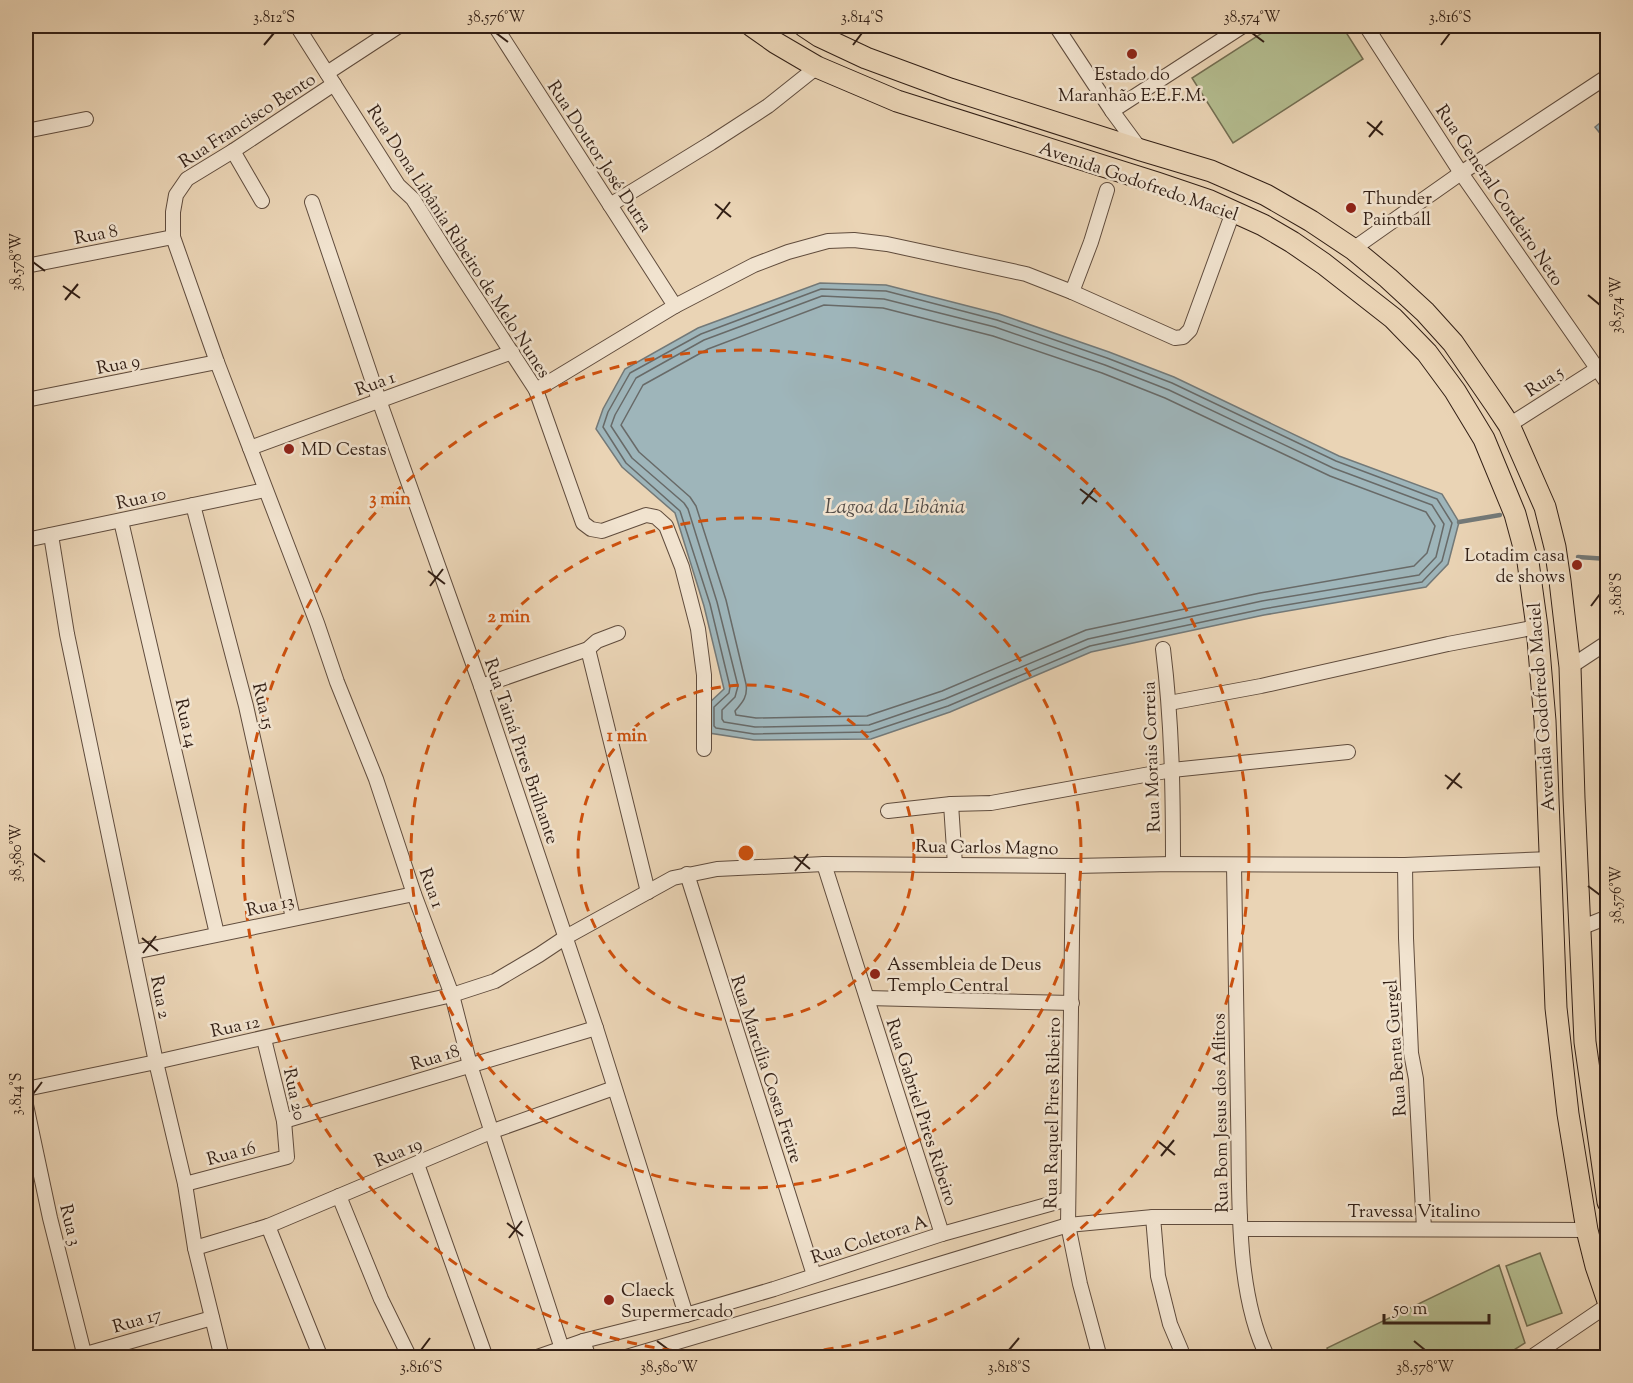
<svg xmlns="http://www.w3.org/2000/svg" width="1633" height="1383" viewBox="0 0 1633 1383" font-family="'Sorts Mill Goudy',serif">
<rect width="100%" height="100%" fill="#ead4b5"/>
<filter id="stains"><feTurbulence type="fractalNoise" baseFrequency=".00333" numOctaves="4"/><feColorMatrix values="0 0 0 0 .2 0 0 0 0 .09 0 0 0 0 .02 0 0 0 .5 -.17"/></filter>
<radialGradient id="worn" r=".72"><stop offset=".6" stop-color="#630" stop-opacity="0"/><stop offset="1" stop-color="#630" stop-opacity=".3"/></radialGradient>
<g fill="#b4bd90" stroke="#736e52" stroke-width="1.5">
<path d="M1273 26H1342L1363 59 1233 143 1192 78Z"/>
<path d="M1540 1253 1562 1313 1527 1326 1506 1266Z"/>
<path d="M1499 1265 1525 1343 1503 1357H1331L1327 1348Z"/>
</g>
<g fill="#9eb5ba" stroke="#737978" stroke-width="1.5">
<path d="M1606 118 1607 121V142L1595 127Z"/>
<path d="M820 283 886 285 999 314 1109 352 1174 377 1339 456 1442 494 1459 522 1448 564 1426 587 1264 615 1091 652 950 712 871 739 754 740 709 733 708 704 724 689 704 606 675 513 622 467 596 429 603 409 625 369 698 328Z"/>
</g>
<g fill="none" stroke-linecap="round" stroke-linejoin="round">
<g stroke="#686a68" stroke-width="1.5">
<path d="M821 289 886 291 997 320 1107 358 1172 383 1336 461 1437 499 1452 523 1442 561 1422 582 1263 609 1090 646 948 706 870 732 754 734 716 728 714 726V707L729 693 730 687 710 604 680 511 626 463 603 427 608 412 630 373 701 334Z"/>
<path d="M822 296 884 299 995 327 1105 365 1169 390 1333 468 1432 505 1444 524 1436 557 1419 575 1262 601 1088 639 945 699 869 725 755 727 724 722 722 719V710L735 697 738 686 717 602 688 509 684 503 632 458 611 426 615 415 636 378 704 340Z"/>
<path d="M824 305 883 308 993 336 1102 373 1165 398 1330 476 1426 512 1435 526 1427 553 1414 566 1260 593 1086 630 942 691 867 716 756 718 736 715 735 711C743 702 748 696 746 684L726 600 696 506 690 497 639 452 621 425 643 385 708 349Z"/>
</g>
<g stroke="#737978" stroke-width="4.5">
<path d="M1459 522 1500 515"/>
<path d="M1578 557 1608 559"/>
</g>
<g stroke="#604c3d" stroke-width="16">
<g id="minor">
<path d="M297 26 398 185 413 199 452 261 536 390 583 523 591 529 602 531 646 515 656 517 666 526 682 567 698 629 704 675V749"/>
<path d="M495 26 675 306"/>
<path d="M1056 26 1112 111 1140 149"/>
<path d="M1366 26 1461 173 1608 384"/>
<path d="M819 36 835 26"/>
<path d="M327 73 399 26"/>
<path d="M334 84 233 151 187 179 176 195 173 212V237L217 362 317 623 337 682 376 779 414 894 452 995 470 1065 565 1358"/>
<path d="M1112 111 1243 26"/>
<path d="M26 131 86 119"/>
<path d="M233 151 262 201"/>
<path d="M312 202 379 400 481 686 596 1028 686 1315"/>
<path d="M610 205 711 143 768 106 817 67"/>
<path d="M1353 249 1461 173 1608 76"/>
<path d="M26 266 173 237"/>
<path d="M1072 292 1091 242 1107 190"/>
<path d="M536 390 675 306 754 265 788 252 828 241 854 240 887 244 1026 274 1072 292 1175 338 1183 337 1190 330 1233 212"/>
<path d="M26 400 217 362"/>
<path d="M1509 425 1608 362"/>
<path d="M250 448 512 352"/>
<path d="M193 505 246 706 293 918"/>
<path d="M121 521 217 934"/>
<path d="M51 535 67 634 156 1062 185 1184 195 1248 222 1358"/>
<path d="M26 540 265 490"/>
<path d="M588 649 648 892"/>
<path d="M1163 649C1172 722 1173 791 1173 864"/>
<path d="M1570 667 1608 642"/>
<path d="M481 686 588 649 597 641 618 633"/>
<path d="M1169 703 1261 686 1448 644 1537 627"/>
<path d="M951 804 955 865"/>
<path d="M888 811 951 804 991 803 1172 770 1348 752"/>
<path d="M824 864 942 1234"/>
<path d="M1234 865C1235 948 1237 1032 1238 1115 1240 1190 1234 1291 1268 1358"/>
<path d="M1405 865 1406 938 1411 1053 1416 1079 1424 1229"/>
<path d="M1073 866 1068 1225 1080 1284 1100 1358"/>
<path d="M687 874 814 1275"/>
<path d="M1580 928 1608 917"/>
<path d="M134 952 414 894"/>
<path d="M867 998 1072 1003"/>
<path d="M26 1089 156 1062 452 995 495 981 539 955 566 937 673 878 717 869 824 864 1073 866 1173 864 1405 865 1551 859"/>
<path d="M26 1105 50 1218 84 1353"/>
<path d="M284 1121 596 1028"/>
<path d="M417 1164 486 1358"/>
<path d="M185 1184 287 1157 284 1121 264 1039"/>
<path d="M339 1196 381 1299 410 1358"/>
<path d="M1153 1217 1158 1276 1170 1324 1181 1350"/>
<path d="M268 1226 321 1358"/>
<path d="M1241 1229 1587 1230"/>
<path d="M195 1248 268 1226 493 1131 614 1088"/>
<path d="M583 1341 589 1358"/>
<path d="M72 1358 212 1318"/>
<path d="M534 1358 583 1341 686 1315 774 1289 942 1234 1068 1199"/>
<path d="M623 1358 894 1278 1068 1225 1153 1217H1240"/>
<path d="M1530 1358 1608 1305"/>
</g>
</g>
<g stroke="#321f15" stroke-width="23">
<g id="primary">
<path d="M752 26 776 43 817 67 897 101 1157 183 1210 201 1263 225 1292 242 1324 264 1393 318 1427 353 1455 391 1484 439 1515 514 1528 562 1537 627 1545 721 1556 1008 1568 1114 1587 1230 1596 1266 1608 1301"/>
<path d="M804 26 819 36 866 58 950 89 1141 150 1211 171 1266 195 1311 221 1353 249 1388 278 1425 312 1453 343 1495 404 1509 425 1545 507 1555 547 1560 581 1570 667 1574 798 1585 1042 1608 1202"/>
</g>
</g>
<use href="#minor" stroke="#f1e3cf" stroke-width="14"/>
<use href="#primary" stroke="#ead4b5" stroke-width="21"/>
</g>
<path fill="none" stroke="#321f15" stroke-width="2" d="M496 33 508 42M1252 33 1264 42M264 45 274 33M853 45 862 33M1441 45 1450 33M1367 122 1383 135M1369 137 1382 121M715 204 731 217M717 219 730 202M33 262 45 271M63 286 80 298M1588 295 1600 305M65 300 78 284M1080 489 1097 502M1082 504 1095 488M428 571 445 584M430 586 443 569M1591 606 1600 594M1445 775 1462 788M1447 789 1460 773M33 853 45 862M794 856 810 869M795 871 808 854M1588 886 1600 895M142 938 158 951M143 953 156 936M33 1094 42 1082M1159 1142 1175 1155M1161 1156 1174 1140M507 1223 523 1236M509 1238 522 1221M657 1341 669 1350M1414 1341 1425 1350M421 1350 430 1338M1009 1350 1019 1338"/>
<g fill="none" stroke="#cd500d" stroke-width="3" stroke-dasharray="10 8">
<circle cx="746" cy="853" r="168"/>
<circle cx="746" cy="853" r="335"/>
<circle cx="746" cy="853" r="503"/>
</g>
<g fill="#8f2418" stroke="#f1e3cf" stroke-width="2">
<circle cx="1132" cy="54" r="6"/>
<circle cx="1351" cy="208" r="6"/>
<circle cx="289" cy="449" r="6"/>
<circle cx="1577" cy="565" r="6"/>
<circle cx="875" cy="974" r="6"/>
<circle cx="609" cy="1300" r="6"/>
</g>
<g text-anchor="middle" stroke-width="5" stroke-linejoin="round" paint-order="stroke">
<g font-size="18" fill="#321f15" stroke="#f1e3cf" text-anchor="start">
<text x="1132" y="80" text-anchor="middle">Estado do<tspan x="1132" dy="21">Maranhão E.E.F.M.</tspan></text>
<text x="1363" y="204">Thunder<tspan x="1363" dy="21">Paintball</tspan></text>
<text x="301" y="455">MD Cestas</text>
<text x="1565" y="561" text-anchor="end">Lotadim casa<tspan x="1565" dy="21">de shows</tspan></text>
<text x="887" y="970">Assembleia de Deus<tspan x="887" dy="21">Templo Central</tspan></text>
<text x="621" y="1296">Claeck<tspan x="621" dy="21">Supermercado</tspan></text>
</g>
<g font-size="18" fill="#321f15" stroke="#f1e3cf">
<text transform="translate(247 120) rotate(-33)" y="6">Rua Francisco Bento</text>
<text transform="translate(600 156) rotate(57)" y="6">Rua Doutor José Dutra</text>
<text transform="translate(1139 181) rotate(19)" y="6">Avenida Godofredo Maciel</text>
<text transform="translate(1500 195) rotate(56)" y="6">Rua General Cordeiro Neto</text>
<text transform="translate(96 234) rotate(-11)" y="6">Rua 8</text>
<text transform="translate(459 241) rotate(57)" y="6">Rua Dona Libânia Ribeiro de Melo Nunes</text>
<text transform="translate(118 364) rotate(-11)" y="6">Rua 9</text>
<text transform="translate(1544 381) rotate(-33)" y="6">Rua 5</text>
<text transform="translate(375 383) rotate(-20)" y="6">Rua 1</text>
<text transform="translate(141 498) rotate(-12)" y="6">Rua 10</text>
<text transform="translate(264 706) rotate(77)" y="6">Rua 15</text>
<text transform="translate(1541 707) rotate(-94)" y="6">Avenida Godofredo Maciel</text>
<text transform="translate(187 723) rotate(77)" y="6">Rua 14</text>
<text transform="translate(522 751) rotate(71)" y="6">Rua Tainá Pires Brilhante</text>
<text transform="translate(1151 757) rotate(-92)" y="6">Rua Morais Correia</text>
<text transform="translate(987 847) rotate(1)" y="6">Rua Carlos Magno</text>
<text transform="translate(432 888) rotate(70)" y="6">Rua 1</text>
<text transform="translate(270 905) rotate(-12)" y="6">Rua 13</text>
<text transform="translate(161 997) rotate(79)" y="6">Rua 2</text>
<text transform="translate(235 1026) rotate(-12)" y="6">Rua 12</text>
<text transform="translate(1395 1048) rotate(-94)" y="6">Rua Benta Gurgel</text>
<text transform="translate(435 1057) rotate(-17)" y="6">Rua 18</text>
<text transform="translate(767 1069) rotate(72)" y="6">Rua Marcília Costa Freire</text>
<text transform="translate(295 1094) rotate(78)" y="6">Rua 20</text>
<text transform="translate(922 1112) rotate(72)" y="6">Rua Gabriel Pires Ribeiro</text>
<text transform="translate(1052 1113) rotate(-89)" y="6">Rua Raquel Pires Ribeiro</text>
<text transform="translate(1220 1113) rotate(-91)" y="6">Rua Bom Jesus dos Aflitos</text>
<text transform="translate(398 1152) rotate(-23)" y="6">Rua 19</text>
<text transform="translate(231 1153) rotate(-15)" y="6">Rua 16</text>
<text x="1414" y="1217">Travessa Vitalino</text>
<text transform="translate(71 1225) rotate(76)" y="6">Rua 3</text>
<text transform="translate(869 1239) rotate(-18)" y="6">Rua Coletora A</text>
<text transform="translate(137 1320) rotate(-16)" y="6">Rua 17</text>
</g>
<g font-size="20" font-style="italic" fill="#524c47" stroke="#f1e3cf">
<text x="895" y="513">Lagoa da Libânia</text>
</g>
</g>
<circle cx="746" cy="853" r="9" fill="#cd500d" stroke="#f1e3cf" stroke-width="3"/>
<g font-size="18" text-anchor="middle" font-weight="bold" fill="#cd500d" stroke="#f1e3cf" stroke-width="5" stroke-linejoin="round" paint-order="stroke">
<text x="390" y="504">3 min</text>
<text x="509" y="622">2 min</text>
<text x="627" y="741">1 min</text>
</g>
<rect width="1633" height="1383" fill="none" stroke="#ead4b5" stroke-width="66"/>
<path d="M1384 1314v9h105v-9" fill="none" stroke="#321f15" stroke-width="3"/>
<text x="1393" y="1314" font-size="18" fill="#321f15" stroke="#f1e3cf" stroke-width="4.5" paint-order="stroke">50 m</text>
<rect x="33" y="33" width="1567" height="1317" fill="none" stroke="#321f15" stroke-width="2"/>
<g font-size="15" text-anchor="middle" fill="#321f15">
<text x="274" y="22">3.812°S</text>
<text x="496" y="22">38.576°W</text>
<text x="862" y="22">3.814°S</text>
<text x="1252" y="22">38.574°W</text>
<text x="1450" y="22">3.816°S</text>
<text transform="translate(16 262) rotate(-90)" y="5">38.578°W</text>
<text transform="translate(1616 305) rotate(-90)" y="5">38.574°W</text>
<text transform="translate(1616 594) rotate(-90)" y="5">3.818°S</text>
<text transform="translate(16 853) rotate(-90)" y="5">38.580°W</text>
<text transform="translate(1616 895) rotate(-90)" y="5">38.576°W</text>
<text transform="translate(16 1094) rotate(-90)" y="5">3.814°S</text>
<text x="421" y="1372">3.816°S</text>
<text x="669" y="1372">38.580°W</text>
<text x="1009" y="1372">3.818°S</text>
<text x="1425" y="1372">38.578°W</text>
</g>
<rect width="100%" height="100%" filter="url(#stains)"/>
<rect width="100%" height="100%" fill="url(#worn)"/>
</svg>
